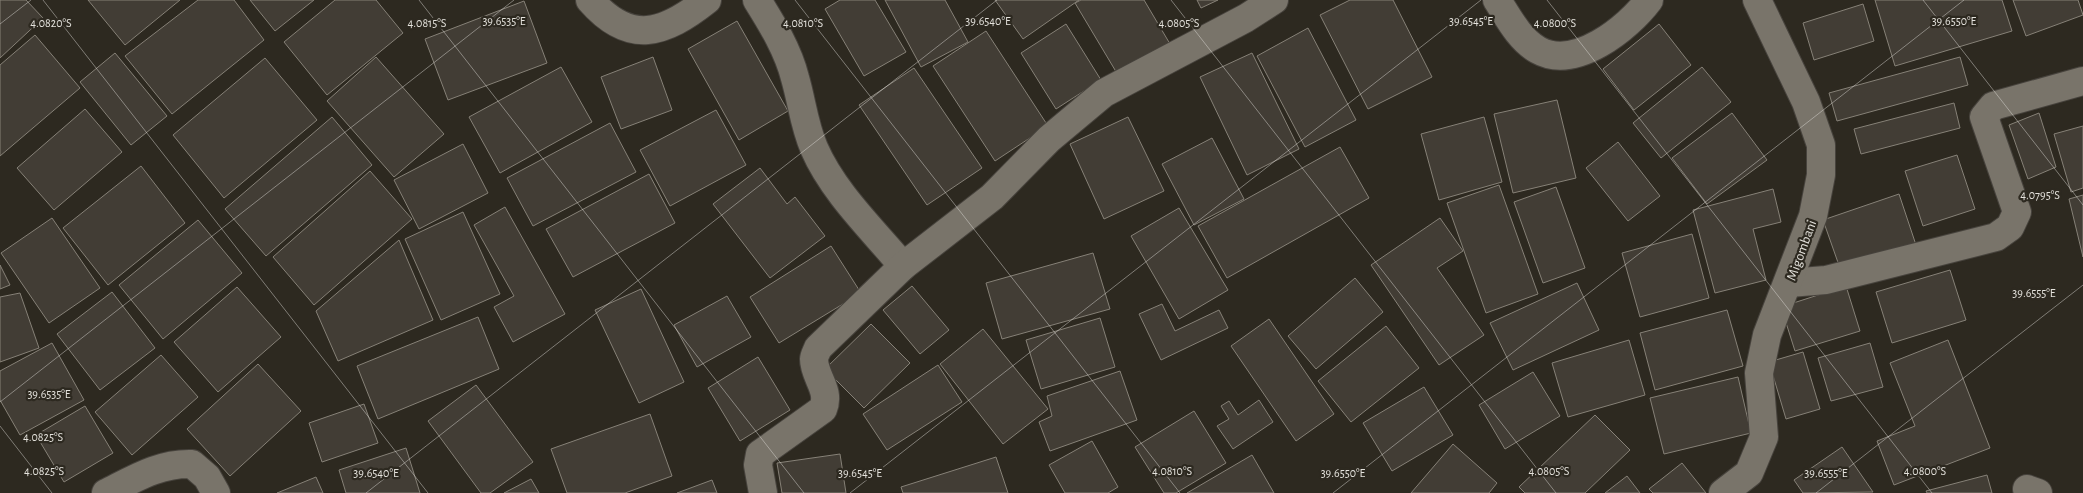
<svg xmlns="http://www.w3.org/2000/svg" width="2083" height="493" viewBox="0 0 2083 493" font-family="'Alegreya Sans',sans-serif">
<rect width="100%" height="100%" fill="#2d2920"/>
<g fill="#423d35" stroke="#868177">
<path d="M0 0H26L43 18 0 58Z"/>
<path d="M88 0H180L125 45Z"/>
<path d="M198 0H234L264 40 172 114 125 56Z"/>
<path d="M250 0H314L275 31Z"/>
<path d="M335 0H376L403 33 327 95 284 42Z"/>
<path d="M840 0H875L906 52 864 76 825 9Z"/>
<path d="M885 0H945L968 42 921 67Z"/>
<path d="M995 0H1079L1023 39Z"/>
<path d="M1081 0H1144L1173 49 1121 80 1075 3Z"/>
<path d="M1197 0H1218L1201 8Z"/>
<path d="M1350 0H1393L1432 77 1368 109 1320 15Z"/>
<path d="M1875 0H2002L2012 31 1895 66Z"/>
<path d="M2013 0H2078L2083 15 2026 36Z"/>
<path d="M524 1 547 63 448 100 425 39Z"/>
<path d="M1863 4 1874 41 1814 60 1803 23Z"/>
<path d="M737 21 788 111 739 140 688 49Z"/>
<path d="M1066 24 1101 80 1056 109 1021 53Z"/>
<path d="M1659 24 1691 65 1634 110 1603 69Z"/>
<path d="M1308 28 1356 120 1305 147 1257 56Z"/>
<path d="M986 31 1048 126 995 161 933 66Z"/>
<path d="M35 35 80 88 0 156V65Z"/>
<path d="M115 53 167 116 131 145 80 82Z"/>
<path d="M1252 53 1299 149 1247 175 1200 77Z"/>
<path d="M376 57 444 134 394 177 327 101Z"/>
<path d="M653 57 672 110 621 129 601 77Z"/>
<path d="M1960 57 1968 85 1837 121 1829 93Z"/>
<path d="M265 58 317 120 224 198 173 135Z"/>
<path d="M561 67 592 122 500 173 469 117Z"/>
<path d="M1702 67 1731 102 1661 158 1633 123Z"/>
<path d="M914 68 982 168 927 205 859 105Z"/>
<path d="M1557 100 1576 178 1513 193 1494 114Z"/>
<path d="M1954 103 1960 128 1861 154 1854 129Z"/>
<path d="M85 109 122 152 54 210 17 168Z"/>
<path d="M716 110 746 165 670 206 640 150Z"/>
<path d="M1732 113 1767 160 1707 204 1672 158Z"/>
<path d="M2039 113 2056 167 2028 179 2009 125Z"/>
<path d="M332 117 372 165 266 256 225 209Z"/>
<path d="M1128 117 1164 191 1104 219 1070 144Z"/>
<path d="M1484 117 1502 182 1439 200 1421 134Z"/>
<path d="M610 123 636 172 533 226 507 178Z"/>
<path d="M2083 126V188L2071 192 2054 134Z"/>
<path d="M1212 138 1244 199 1194 225 1162 164Z"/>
<path d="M1618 142 1660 196 1628 221 1586 168Z"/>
<path d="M463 144 488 193 419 229 394 180Z"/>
<path d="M1340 147 1369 198 1227 278 1198 226Z"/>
<path d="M1957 155 1975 209 1923 226 1905 171Z"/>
<path d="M141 166 185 223 108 285 63 228Z"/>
<path d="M760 168 787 204 795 197 825 236 770 278 713 204Z"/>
<path d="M370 171 412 219 314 305 273 257Z"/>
<path d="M649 174 675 223 573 277 546 229Z"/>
<path d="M1499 185 1538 294 1486 313 1447 203Z"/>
<path d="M1556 187 1585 268 1543 283 1514 202Z"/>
<path d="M1773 189 1781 222 1753 229 1766 280 1715 293 1693 210Z"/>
<path d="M1899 194 1916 245 1841 271 1823 220Z"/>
<path d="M2083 195V257L2069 199Z"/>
<path d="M505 207 565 314 513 342 494 307 514 296 474 225Z"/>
<path d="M1179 208 1228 290 1179 319 1131 236Z"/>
<path d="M463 212 500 294 441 320 405 239Z"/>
<path d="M52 218 100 288 49 323 1 253Z"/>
<path d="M1440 218 1463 251 1437 268 1484 335 1439 365 1371 265Z"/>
<path d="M198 220 242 273 163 339 119 285Z"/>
<path d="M1692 234 1709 298 1640 317 1622 253Z"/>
<path d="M399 240 433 320 338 361 316 311Z"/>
<path d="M831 246 861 293 779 343 750 297Z"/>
<path d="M1093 253 1110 309 1002 339 986 283Z"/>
<path d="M0 265 10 285 0 289Z"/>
<path d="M1950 270 1966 320 1892 343 1876 292Z"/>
<path d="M1355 278 1383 312 1316 369 1288 336Z"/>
<path d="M1577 283 1599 330 1513 370 1490 323Z"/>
<path d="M912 286 949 330 920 354 883 310Z"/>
<path d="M1846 286 1860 331 1795 351 1781 307Z"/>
<path d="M237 287 281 337 218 392 174 342Z"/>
<path d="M641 289 684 382 639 403 595 310Z"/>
<path d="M112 292 155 348 100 390 57 334Z"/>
<path d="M20 293 39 348 0 362V297Z"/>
<path d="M727 296 751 337 697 367 674 325Z"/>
<path d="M1162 304 1175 331 1219 310 1228 328 1161 360 1139 314Z"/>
<path d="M1727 310 1743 366 1655 390 1640 333Z"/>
<path d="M478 317 499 369 378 419 357 366Z"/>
<path d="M1100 318 1115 367 1041 389 1026 340Z"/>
<path d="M1269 319 1334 414 1296 441 1231 346Z"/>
<path d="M871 324 910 363 864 408 825 369Z"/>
<path d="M1386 326 1419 368 1351 422 1318 381Z"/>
<path d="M983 329 1048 409 1003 444 940 364Z"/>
<path d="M1629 340 1645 395 1568 417 1552 363Z"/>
<path d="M1948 340 1990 448 1894 485 1877 441 1915 426 1890 363Z"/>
<path d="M52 343 84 400 20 435 0 400V371Z"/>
<path d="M1870 343 1883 387 1831 401 1818 358Z"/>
<path d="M1803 352 1820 409 1786 419 1769 362Z"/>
<path d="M161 355 198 397 132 455 95 412Z"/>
<path d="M758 357 790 410 740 441 708 388Z"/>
<path d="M258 364 301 411 230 476 187 429Z"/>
<path d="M938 365 962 402 887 450 863 414Z"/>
<path d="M1120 371 1137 420 1050 451 1039 422 1052 416 1047 396Z"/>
<path d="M1533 372 1560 416 1505 449 1479 405Z"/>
<path d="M1738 377 1751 433 1664 454 1650 398Z"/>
<path d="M476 385 533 462 490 493H481L428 421Z"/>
<path d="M1424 387 1453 435 1392 471 1363 423Z"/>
<path d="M1259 400 1273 422 1233 449 1217 426 1229 419 1221 406 1229 401 1238 415Z"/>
<path d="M364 404 378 443 322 462 309 423Z"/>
<path d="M85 406 113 453 64 482 36 435Z"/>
<path d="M1194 411 1226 463 1176 493H1164L1135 447Z"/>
<path d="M650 414 672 476 625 493H567L551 449Z"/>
<path d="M1595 415 1630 450 1585 493H1525L1519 487Z"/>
<path d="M1092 441 1118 487 1108 493H1065L1049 465Z"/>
<path d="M1453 444 1497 483 1489 493H1411Z"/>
<path d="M1842 447 1873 492 1803 493 1794 480Z"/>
<path d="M406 448 420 493H346L339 470Z"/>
<path d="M840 454 846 493H782L777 463Z"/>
<path d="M1252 455 1274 493H1187Z"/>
<path d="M996 457 1008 493H903L901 487Z"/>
<path d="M1682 463 1706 493H1653L1649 489Z"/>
<path d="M1987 475 1992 493H1927L1926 491Z"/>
<path d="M1627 476 1640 493H1605Z"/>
<path d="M316 477 323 493H277Z"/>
<path d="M531 479 539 493H504Z"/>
<path d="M712 480 717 493H677Z"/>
</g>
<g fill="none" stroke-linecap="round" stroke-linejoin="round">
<g stroke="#47433d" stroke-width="30">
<g id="minor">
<path d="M590 0C630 46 664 34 707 0"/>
<path d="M757 0C772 24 788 50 795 78 802 102 804 125 814 148 833 192 872 229 903 266"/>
<path d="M1497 0C1508 17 1519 39 1538 50 1575 71 1628 28 1649 0"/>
<path d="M1789 283 1826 280 1996 237 2010 227 2017 212 1984 117 1993 106 2083 81"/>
<path d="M2027 489 2038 493"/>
<path d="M106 493C134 479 159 463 192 464L207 477 216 493"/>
<path d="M763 493 758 465 760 454 823 409C831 390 814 377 814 359 814 356 817 351 818 348L903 266 992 197 1049 139 1104 93 1246 18 1274 0"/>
<path d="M1723 493 1749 473 1764 437 1759 373 1767 335 1813 216 1821 175V145L1806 102 1757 0"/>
</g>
</g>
<use href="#minor" stroke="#79746a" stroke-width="28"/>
</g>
<path fill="none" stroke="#e5e3dd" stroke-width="1" stroke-opacity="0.45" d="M43 0 428 493M419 0 804 493M795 0 1180 493M1171 0 1556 493M1547 0 1932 493M1923 0 2083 205M0 24 31 0M0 402 514 0M0 426 52 493M366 493 997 0M850 493 1481 0M1333 493 1964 0M1816 493 2083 285"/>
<g text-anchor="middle" stroke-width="4.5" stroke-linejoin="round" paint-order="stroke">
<g font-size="14" fill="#e5e3dd" stroke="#2d2920">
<text transform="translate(1801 250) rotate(-70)" y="5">Migombani</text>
</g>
</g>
<g font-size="12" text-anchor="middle" fill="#e5e3dd" stroke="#2d2920" stroke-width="4.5" stroke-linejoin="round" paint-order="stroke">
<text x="1954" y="25">39.6550°E</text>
<text x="504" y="25">39.6535°E</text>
<text x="988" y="25">39.6540°E</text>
<text x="1471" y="25">39.6545°E</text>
<text x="51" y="27">4.0820°S</text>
<text x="427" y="27">4.0815°S</text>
<text x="1555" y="27">4.0800°S</text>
<text x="803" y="27">4.0810°S</text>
<text x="1179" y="27">4.0805°S</text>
<text x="2040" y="199">4.0795°S</text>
<text x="2034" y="297">39.6555°E</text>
<text x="49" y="398">39.6535°E</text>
<text x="43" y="441">4.0825°S</text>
<text x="44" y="475">4.0825°S</text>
<text x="1172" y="475">4.0810°S</text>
<text x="1549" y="475">4.0805°S</text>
<text x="1925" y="475">4.0800°S</text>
<text x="376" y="477">39.6540°E</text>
<text x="860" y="477">39.6545°E</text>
<text x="1343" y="477">39.6550°E</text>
<text x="1826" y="477">39.6555°E</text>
</g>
</svg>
